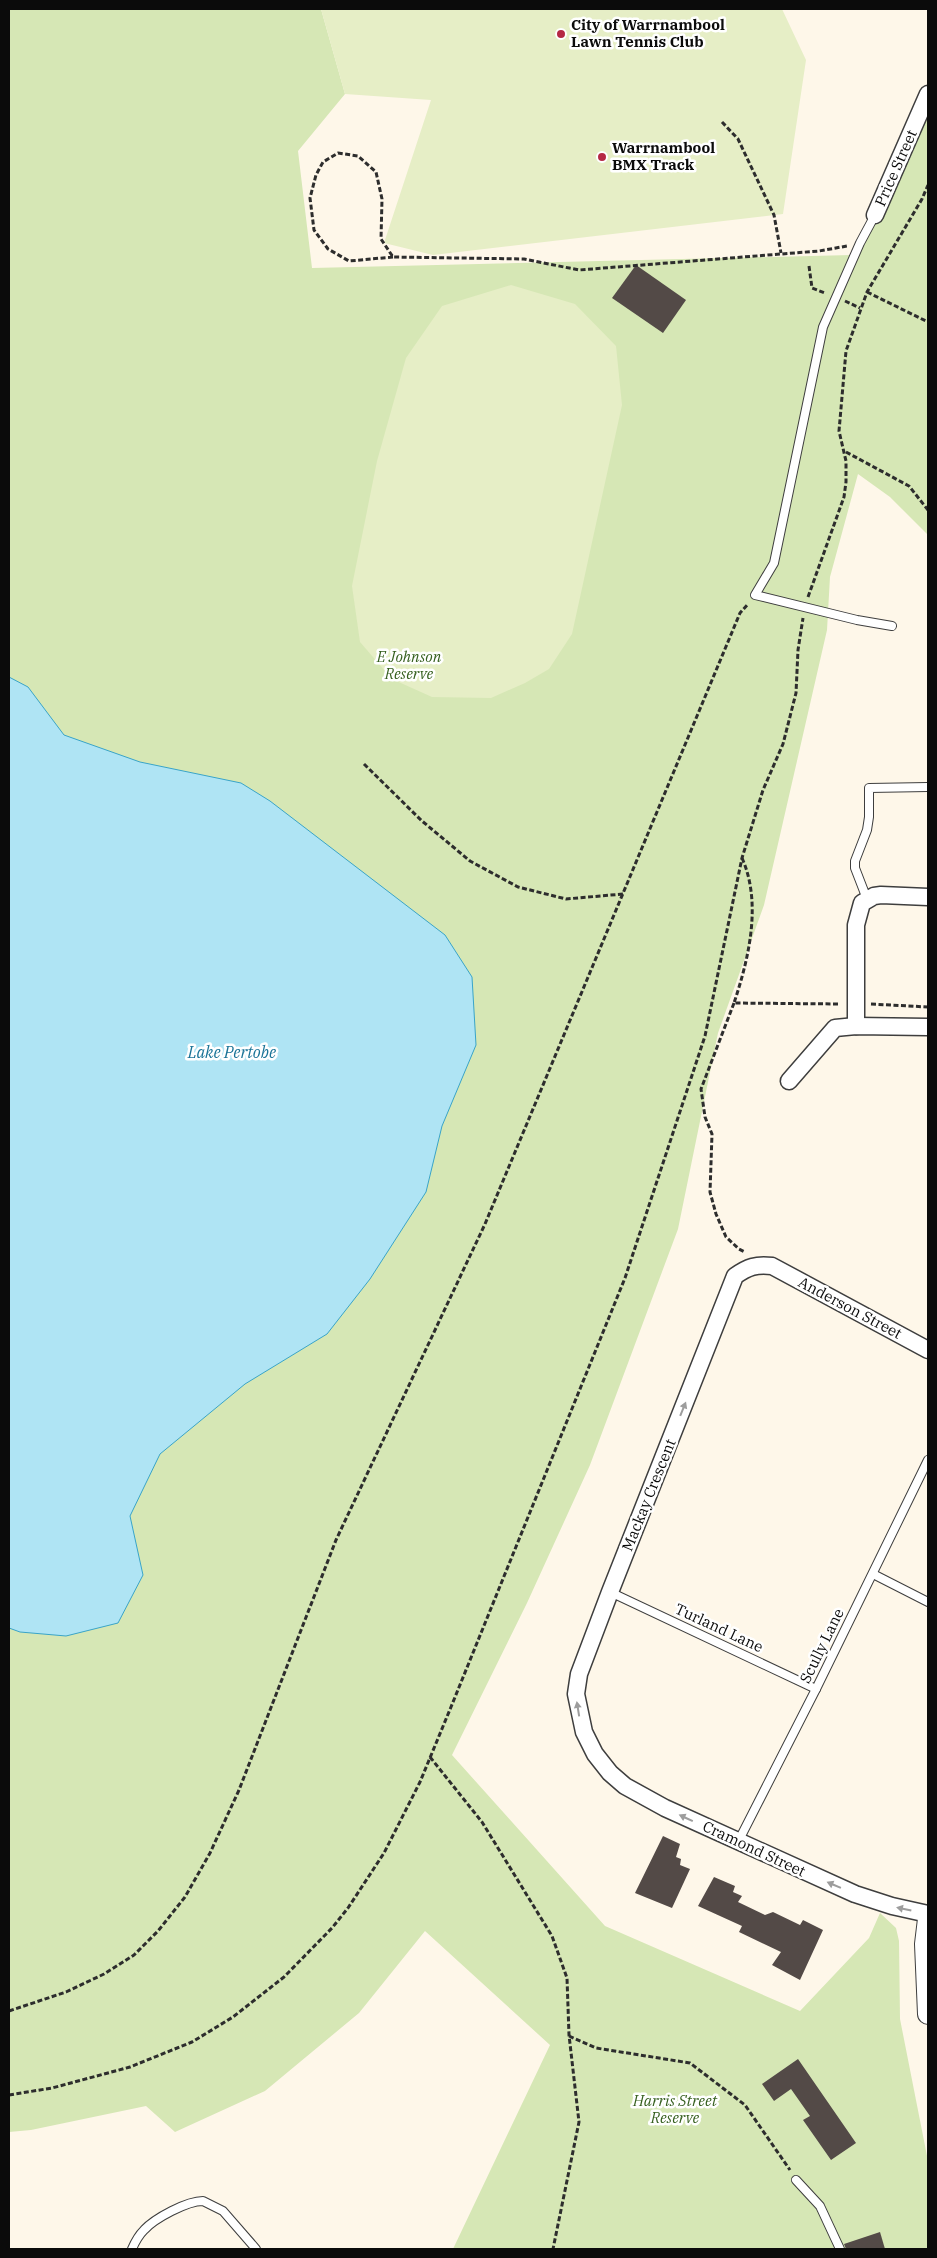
<svg xmlns="http://www.w3.org/2000/svg" width="937" height="2258" viewBox="0 0 937 2258" font-family="'IBM Plex Serif',serif">
<rect width="100%" height="100%" fill="#fef7e9"/>
<path fill="#d6e7b5" d="M9 9H321L345 94 298 151 312 268 851 255 860 243 928 94V535L890 497 858 474 830 577 827 630 764 905 718 1033 678 1229 590 1465 527 1603 452 1755 605 1926 800 2011 869 1938 880 1913 896 1928 899 1941 900 2019 928 2161V2249H453L550 2045 425 1931 359 2013 265 2091 175 2132 146 2106 31 2130 9 2132Z"/>
<g fill="#e6eec6">
<path d="M321 9H782L806 60 783 214 433 255 384 243 431 100 345 94Z"/>
<path d="M511 285 575 304 616 346 622 405 572 634 549 669 525 683 491 698 432 697 392 679 360 642 352 586 377 461 406 358 442 306Z"/>
</g>
<path fill="#afe4f4" stroke="#39a4c8" d="M9 677 28 687 64 735 140 762 241 783 270 801 445 935 472 977 476 1045 442 1126 426 1192 370 1279 327 1334 245 1384 160 1454 130 1516 143 1575 118 1623 66 1636 20 1632 9 1628Z"/>
<g fill="#534a47">
<path d="M636 265 686 300 663 333 612 298Z"/>
<path d="M663 1836 680 1844 676 1857 681 1859 680 1865 690 1869 672 1908 635 1893Z"/>
<path d="M714 1877 735 1886 733 1892 742 1896 738 1902 765 1915 773 1912 800 1925 803 1920 823 1930 800 1980 772 1965 781 1952 739 1932 742 1926 698 1906Z"/>
<path d="M798 2059 856 2143 831 2160 803 2120 810 2116 791 2089 774 2101 762 2084Z"/>
<path d="M880 2232 885 2249H846L844 2244Z"/>
</g>
<g fill="none" stroke-linecap="round" stroke-linejoin="round">
<g stroke="#3e3e3e" stroke-width="10">
<g id="service">
<path d="M875 215 860 243 823 327 774 563 755 595 857 620 892 626"/>
<path d="M867 899 855 868V861L867 830 869 817V788L928 787"/>
<path d="M873 1574 928 1602"/>
<path d="M610 1592 816 1689"/>
<path d="M738 1842 816 1689 928 1460"/>
<path d="M796 2180 820 2206 840 2249"/>
<path d="M132 2249C135 2242 139 2235 144 2230 155 2218 187 2201 203 2201L223 2211 256 2249"/>
</g>
</g>
<g stroke="#3e3e3e" stroke-width="19">
<g id="minor">
<path d="M875 215 928 94"/>
<path d="M856 1026V925L862 903 874 896 881 895 928 897"/>
<path d="M789 1081 835 1028 856 1026 928 1027"/>
<path d="M928 1350 772 1266C756 1264 748 1267 735 1276L610 1592 579 1674 576 1694 584 1732 595 1754 610 1773 625 1786 665 1808 855 1894 892 1906 928 1914"/>
</g>
</g>
<g stroke="#3e3e3e" stroke-width="22">
<path id="tertiary" d="M928 1919 925 1944 928 2014"/>
</g>
<g stroke="#2d2d2d" stroke-width="3" stroke-dasharray="5 2.5" stroke-linecap="butt">
<path d="M722 122 738 139 774 215 781 253"/>
<path d="M393 257 349 261 328 249 314 230 310 198 316 175 323 162 338 153 358 156 376 172 382 199 381 239 393 257 524 259 579 270 819 251 847 246"/>
<path d="M809 266 812 288 825 293"/>
<path d="M867 292 928 322"/>
<path d="M845 301 860 308"/>
<path d="M846 452 909 486 928 510"/>
<path d="M808 597 844 497 846 482V461L839 431 846 351 867 292 922 199 928 185"/>
<path d="M364 764 422 821 470 861 518 887 566 899 623 894"/>
<path d="M742 858C762 903 749 958 734 1003L840 1004"/>
<path d="M734 1003 701 1089 705 1117 712 1134 710 1192 716 1214 726 1237 739 1249 745 1252"/>
<path d="M871 1004 928 1007"/>
<path d="M430 1757 482 1822 552 1936 567 1978 569 2035 579 2122 553 2249"/>
<path d="M9 2011 66 1992 104 1974 134 1955 158 1931 185 1897 210 1853 239 1790 336 1540 485 1224 740 613 748 604"/>
<path d="M569 2036 596 2048 690 2063 745 2105 790 2170"/>
<path d="M9 2095 52 2088 130 2067 192 2042 233 2017 284 1977 332 1928 348 1908 384 1853 420 1782 451 1707 625 1278 705 1036 742 858 763 790 783 744 796 693 798 650 803 618"/>
</g>
<use href="#service" stroke="#fff" stroke-width="8"/>
<use href="#minor" stroke="#fff" stroke-width="16"/>
<use href="#tertiary" stroke="#fff" stroke-width="20"/>
</g>
<defs><path id="oneway-solid" d="M-6-.8H1V-3.2L6.5 0L1 3.2V.8H-6Z" transform="scale(1.25)"/></defs>
<g fill="#9d9d9d">
<use href="#oneway-solid" transform="translate(683 1409) rotate(-68)"/>
<use href="#oneway-solid" transform="translate(578 1709) rotate(-99)"/>
<use href="#oneway-solid" transform="translate(686 1818) rotate(-155)"/>
<use href="#oneway-solid" transform="translate(834 1885) rotate(-157)"/>
<use href="#oneway-solid" transform="translate(904 1909) rotate(-168)"/>
</g>
<g fill="#b52844" stroke="#fff" stroke-width="2">
<circle cx="561" cy="34" r="5"/>
<circle cx="602" cy="157" r="5"/>
</g>
<g text-anchor="middle" stroke-width="5" stroke-linejoin="round" paint-order="stroke">
<g font-size="15" font-weight="bold" fill="#0b0b0b" stroke="#fff" text-anchor="start">
<text x="571" y="30">City of Warrnambool<tspan x="571" dy="17">Lawn Tennis Club</tspan></text>
<text x="612" y="153">Warrnambool<tspan x="612" dy="17">BMX Track</tspan></text>
</g>
<g font-size="15" fill="#0b0b0b" stroke="#fff">
<text transform="translate(896 168) rotate(-66)" y="5">Price Street</text>
<text transform="translate(850 1308) rotate(28)" y="5">Anderson Street</text>
<text transform="translate(649 1495) rotate(-68)" y="5">Mackay Crescent</text>
<text transform="translate(719 1628) rotate(25)" y="5">Turland Lane</text>
<text transform="translate(822 1646) rotate(-64)" y="5">Scully Lane</text>
<text transform="translate(754 1849) rotate(25)" y="5">Cramond Street</text>
</g>
<g font-size="15" font-style="italic" fill="#355f1e" stroke="#fff">
<text x="409" y="662">E Johnson<tspan x="409" dy="17">Reserve</tspan></text>
<text x="675" y="2106">Harris Street<tspan x="675" dy="17">Reserve</tspan></text>
</g>
<g font-size="16" font-style="italic" fill="#197397" stroke="#fff">
<text x="232" y="1058">Lake Pertobe</text>
</g>
</g>
<rect width="937" height="2258" fill="none" stroke="#0b0b0b" stroke-width="20"/>
</svg>
